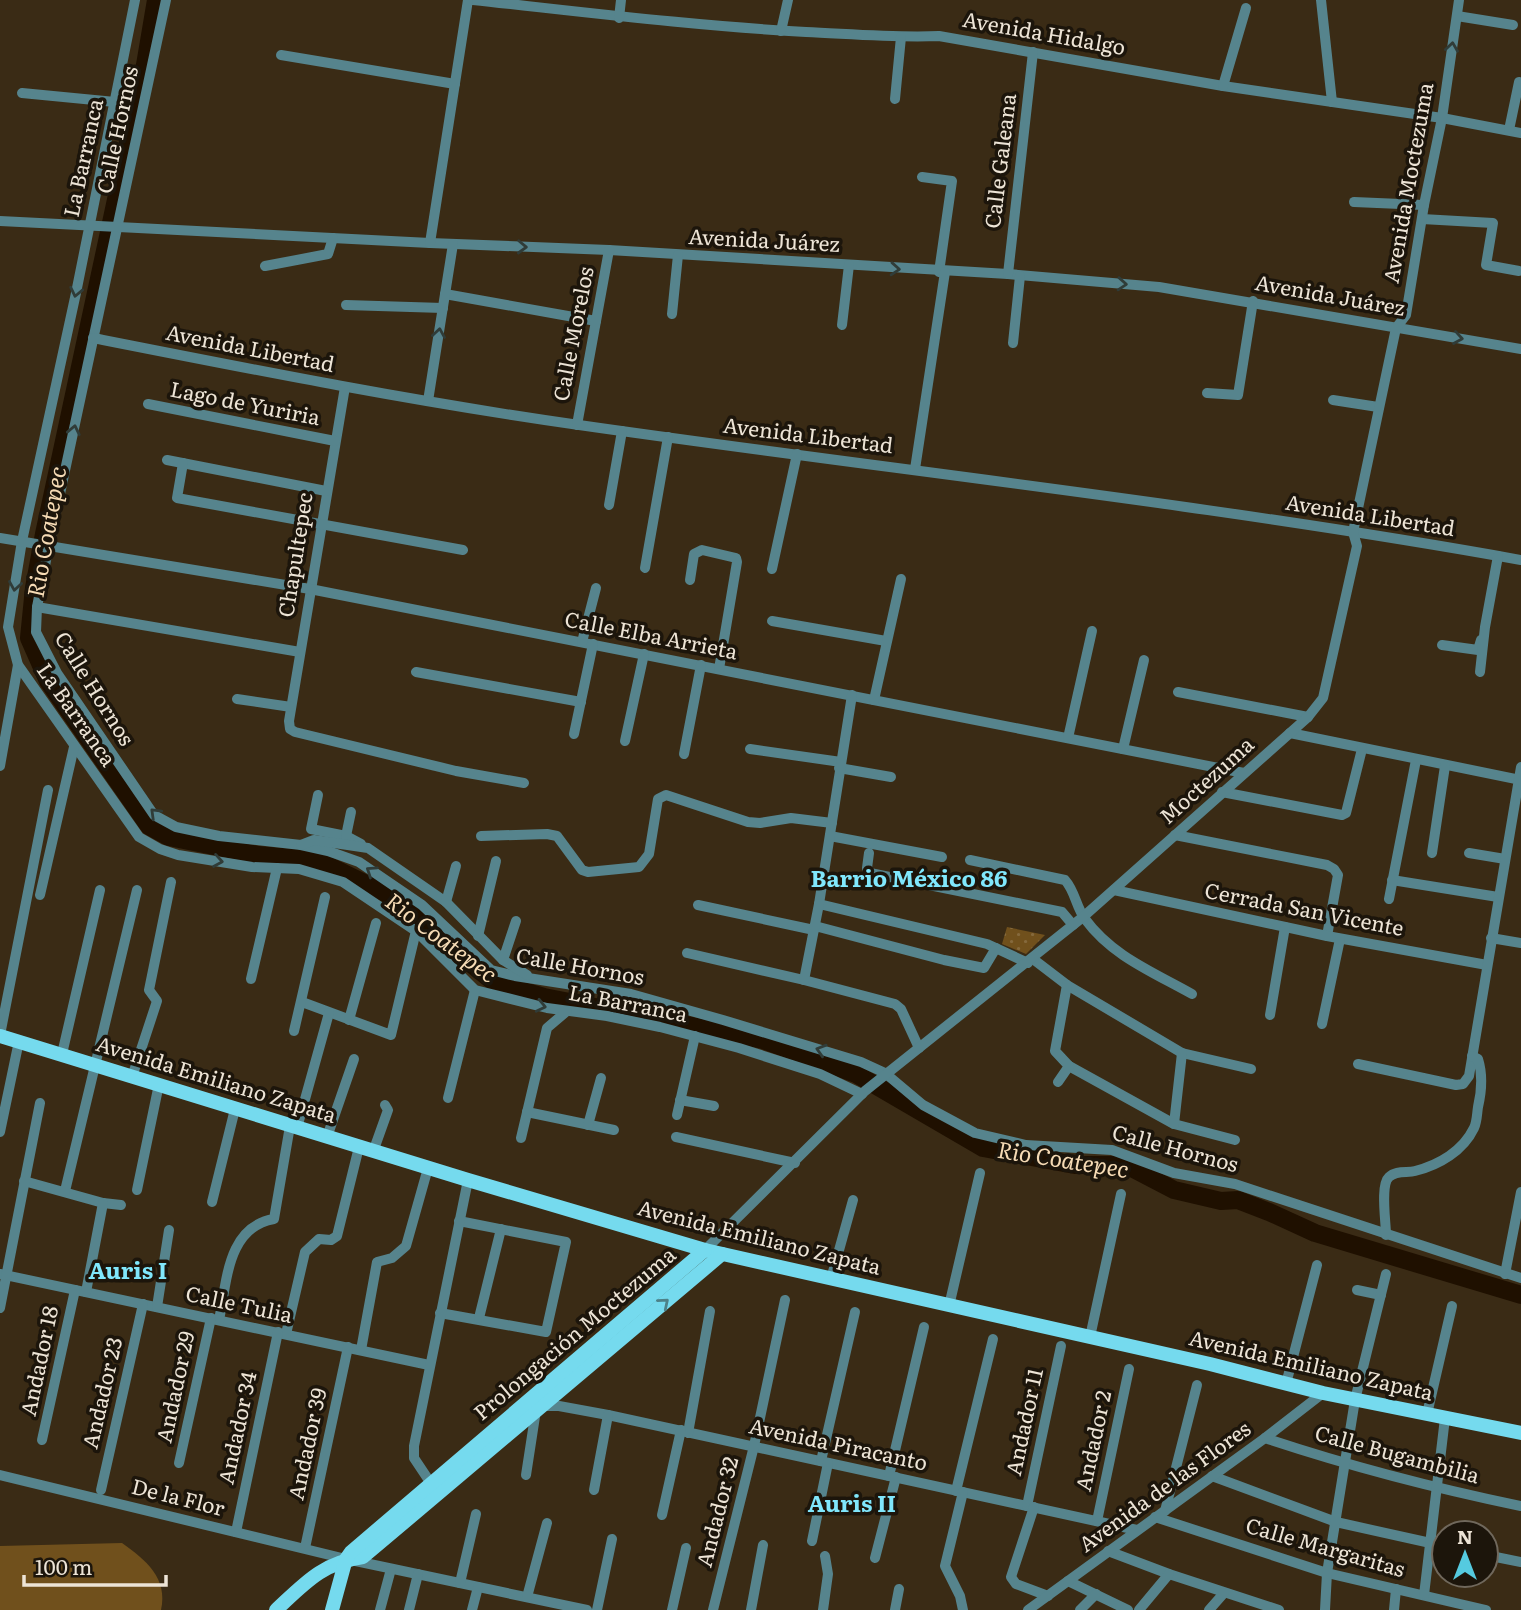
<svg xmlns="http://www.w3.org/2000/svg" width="1521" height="1610" viewBox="0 0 1521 1610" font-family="Literata,serif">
<defs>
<pattern id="park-dots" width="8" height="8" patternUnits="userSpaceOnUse" patternTransform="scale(1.75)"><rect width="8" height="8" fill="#70501c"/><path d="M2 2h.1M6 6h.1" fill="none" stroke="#85693c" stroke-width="1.8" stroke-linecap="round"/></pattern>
</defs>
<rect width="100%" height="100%" fill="#3a2b15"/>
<path fill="#70501c" d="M122 1543C146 1560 168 1578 161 1610H0V1546Z"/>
<path fill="url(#park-dots)" d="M1007 927 1045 935 1026 954 1002 944Z"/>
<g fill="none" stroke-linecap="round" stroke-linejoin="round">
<path stroke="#1f1000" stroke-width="18" d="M156 0 145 65 44 534 34 588 29 638 48 681 149 826 169 837 258 855 317 860 395 898 455 951 495 983 544 997 763 1040 856 1074 983 1148 1075 1165H1126L1174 1190 1221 1201 1238 1200 1269 1212 1315 1233 1521 1295"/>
<g stroke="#56848d" stroke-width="10">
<path d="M135 0 76 293 22 541 8 627 18 665 139 837 160 849 178 855 252 867 299 869 343 882 416 931 475 990 547 1008 607 1016 660 1027 739 1048 820 1074 862 1094"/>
<path d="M166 0 49 545 37 607 36 632 57 673 154 815 176 827 219 836 301 845 328 851 359 862 422 905 491 970 515 976 631 994 723 1020 861 1062 885 1073 923 1105 975 1133 1026 1145 1112 1150 1174 1173 1235 1184 1521 1278"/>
<path d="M473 0C584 12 695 26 806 32 851 34 895 38 939 36L1223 86 1442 118 1521 133"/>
<path d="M1321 0 1332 102"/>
<path d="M1457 16 1513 25"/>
<path d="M619 18 621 0"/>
<path d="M781 31 788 0"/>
<path d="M281 55 455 84"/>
<path d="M1223 86 1246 8"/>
<path d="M22 93 115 102"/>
<path d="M895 99 901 37"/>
<path d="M1509 130 1519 82"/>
<path d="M922 177 952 181 939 272"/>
<path d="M1354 202 1424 205"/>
<path d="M1422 219 1493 223 1486 265 1519 271"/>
<path d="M0 221 430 243 609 250 1008 274 1159 287 1521 349"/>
<path d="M430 243 468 0"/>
<path d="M265 266 328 254 333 238"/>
<path d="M1008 274 1033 52"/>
<path d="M445 294 596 321"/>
<path d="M346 305 443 308"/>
<path d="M672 314 678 255"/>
<path d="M842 325 849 265"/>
<path d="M93 338C255 370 416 402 579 425 893 470 1209 504 1521 560"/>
<path d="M1013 343 1020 276"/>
<path d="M345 387 289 721 290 729 295 732 456 771 524 783"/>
<path d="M1207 393 1238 395 1253 301"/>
<path d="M1333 400 1378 407"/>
<path d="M428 401 453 244"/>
<path d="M148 404 335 441"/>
<path d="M577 425 609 250"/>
<path d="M167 460 326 491"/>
<path d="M183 463 177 498 463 550"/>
<path d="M915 469 945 272"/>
<path d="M609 505 622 431"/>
<path d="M0 538 310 589 1244 773"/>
<path d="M645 568 668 437"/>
<path d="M772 569 797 454"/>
<path d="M690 580 694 554 702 550 736 558 737 562 719 669"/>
<path d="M37 607 300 652"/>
<path d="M772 621 886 641"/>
<path d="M582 642 596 588"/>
<path d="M1442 645 1478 650 1481 640"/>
<path d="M416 672 581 702"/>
<path d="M1480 672 1485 627 1498 556"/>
<path d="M1178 692 1308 717"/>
<path d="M237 699 291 707"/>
<path d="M874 700 901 579"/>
<path d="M1290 733 1521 780"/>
<path d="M574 734 593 644"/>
<path d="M1068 738 1092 631"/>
<path d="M625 741 644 654"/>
<path d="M750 749 841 762"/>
<path d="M1123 749 1144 660"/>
<path d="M684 754 701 665"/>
<path d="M0 766 18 665"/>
<path d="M839 768 891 777"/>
<path d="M1222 792 1342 815 1346 813 1362 749"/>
<path d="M318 795 311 829 346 836 361 844"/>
<path d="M1175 835 1327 865 1334 869 1338 875 1327 936"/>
<path d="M346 836 351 812"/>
<path d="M481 836 547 834 557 836 582 870 588 872 639 867 649 854 658 799 666 795 748 822 760 823 791 818 832 823"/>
<path d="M830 836 942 857"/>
<path d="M301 845 314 840 368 848 446 902 503 960 527 975"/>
<path d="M869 853 867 868 870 873 1062 912 1073 925"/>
<path d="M1432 853 1445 766"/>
<path d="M1469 853 1505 859"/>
<path d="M970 860 1065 880C1075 891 1076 907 1085 919 1112 956 1153 972 1192 994"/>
<path d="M1392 880 1498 897"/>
<path d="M1114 890 1327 936 1487 965"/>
<path d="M40 895 74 747"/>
<path d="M1389 899 1416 760"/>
<path d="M446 902 456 866"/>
<path d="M819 904 987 944 1028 963"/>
<path d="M698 905 814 930"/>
<path d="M815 926 944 960 984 968 996 948"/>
<path d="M478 936 496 861"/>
<path d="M1491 938 1521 943"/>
<path d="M687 953 804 980 895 1004 901 1009 919 1048"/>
<path d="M1033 959 1067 985 1182 1053 1251 1069"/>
<path d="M503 960 516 921"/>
<path d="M251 979 277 868"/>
<path d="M804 980 819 904 852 695"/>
<path d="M302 1002 391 1035 416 931"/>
<path d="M1270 1015 1285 927"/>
<path d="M349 1020 376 923"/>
<path d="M1322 1024 1340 939"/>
<path d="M294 1031 325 897"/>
<path d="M0 1035 48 790"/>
<path d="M62 1054 100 890"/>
<path d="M1358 1064 1456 1085 1463 1084 1469 1076 1521 767"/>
<path d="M1069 1066 1174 1124 1235 1140"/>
<path d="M132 1077 157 1001 149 990 171 882"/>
<path d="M1058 1082 1069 1066 1055 1051 1067 985"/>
<path d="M448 1098 475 990"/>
<path d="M680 1100 714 1106"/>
<path d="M527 1112 614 1130"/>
<path d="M677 1115 695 1036"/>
<path d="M1174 1124 1182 1053"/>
<path d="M588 1125 601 1078"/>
<path d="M297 1128 329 1013"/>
<path d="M0 1132 19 1041"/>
<path d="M327 1137 354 1059"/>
<path d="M676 1137 795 1163"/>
<path d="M521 1138 547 1028 567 1011"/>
<path d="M373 1152 388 1110 385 1105"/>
<path d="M24 1181 103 1203 121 1205"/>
<path d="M137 1190 159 1084"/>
<path d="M65 1191 137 890"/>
<path d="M212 1202 235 1109"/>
<path d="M1386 1235C1386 1222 1380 1185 1389 1177 1396 1170 1407 1173 1415 1171 1439 1165 1463 1151 1474 1128 1477 1122 1477 1113 1478 1107 1482 1090 1483 1075 1478 1059L1472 1056"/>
<path d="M705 1250 865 1091 1083 917 1308 717 1323 698 1357 546 1353 532 1396 328 1406 315 1424 205 1442 118 1459 0"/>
<path d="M0 1274 429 1365"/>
<path d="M1505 1274 1521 1192"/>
<path d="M831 1279 853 1200"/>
<path d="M1357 1290 1381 1295"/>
<path d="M86 1292 103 1203"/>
<path d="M949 1306 980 1173"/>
<path d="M157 1307 169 1230"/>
<path d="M0 1308 40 1103"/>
<path d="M440 1313 546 1332 566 1242 459 1221"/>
<path d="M479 1318 501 1229"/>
<path d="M219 1320C227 1282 227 1227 274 1219L290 1126"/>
<path d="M286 1334 305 1252 319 1239 331 1240 337 1236 359 1147"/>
<path d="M1090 1337 1121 1194"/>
<path d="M361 1350 377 1262 392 1258 406 1246 428 1168"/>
<path d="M1286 1384 1317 1265"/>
<path d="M541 1406H559L608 1415 1137 1530"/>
<path d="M1427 1414 1452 1306"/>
<path d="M688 1433 710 1311"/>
<path d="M1265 1438C1349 1466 1434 1488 1521 1506"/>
<path d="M42 1440 75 1290"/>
<path d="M821 1461 855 1312"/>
<path d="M179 1463 211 1318"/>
<path d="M0 1475 346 1559 587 1610"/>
<path d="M526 1475 536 1410"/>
<path d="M889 1476 924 1327"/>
<path d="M1212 1476 1336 1522 1444 1546"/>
<path d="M434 1488 414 1458V1446L468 1180"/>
<path d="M101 1490 143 1304"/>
<path d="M594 1490 608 1415"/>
<path d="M956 1491 993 1339"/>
<path d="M1027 1506 1061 1346"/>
<path d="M1034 1507 1011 1577 1016 1584 1048 1596"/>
<path d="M1165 1511 1197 1385"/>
<path d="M662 1515 681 1430"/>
<path d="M1155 1517 1327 1573 1486 1610"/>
<path d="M1097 1521 1129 1369"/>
<path d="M236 1532 278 1332"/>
<path d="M812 1541 828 1463"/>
<path d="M305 1548 348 1347"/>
<path d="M1108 1551 1169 1574 1279 1610"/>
<path d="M1486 1555 1521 1562"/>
<path d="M875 1558 896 1477"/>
<path d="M1068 1581 1128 1610"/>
<path d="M460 1583 476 1514"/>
<path d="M1424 1595 1445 1418"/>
<path d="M527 1597 547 1523"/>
<path d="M380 1610 391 1569"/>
<path d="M409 1610 418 1574"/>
<path d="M472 1610 478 1587"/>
<path d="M597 1610 612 1539"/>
<path d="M672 1610 686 1548"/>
<path d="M713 1610 754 1446 785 1300"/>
<path d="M751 1610 763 1545"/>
<path d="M823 1610 828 1574 825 1556"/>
<path d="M895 1610 899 1589"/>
<path d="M963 1610 960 1596 945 1566 963 1492"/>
<path d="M1028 1610 1265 1438 1323 1393"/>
<path d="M1080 1610 1096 1594"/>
<path d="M1139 1610 1169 1574"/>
<path d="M1209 1610 1224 1593"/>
<path d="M1325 1610 1327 1573 1355 1400 1386 1274"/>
<path d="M1394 1610 1396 1589"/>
</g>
<g stroke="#75daee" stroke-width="14">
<path d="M0 1036 468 1180 705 1250 1210 1364 1323 1393 1521 1433"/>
<path d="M276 1610C305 1583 322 1563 363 1557L722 1254"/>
<path d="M332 1610 346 1559 351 1552 705 1250"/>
</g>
</g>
<defs><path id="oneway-chevron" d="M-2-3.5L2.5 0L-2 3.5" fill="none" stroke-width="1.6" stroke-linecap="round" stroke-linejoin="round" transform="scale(1.75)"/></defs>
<g stroke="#303c38">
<use href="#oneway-chevron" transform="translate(1452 47) rotate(-82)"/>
<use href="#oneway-chevron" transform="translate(522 247) rotate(2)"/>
<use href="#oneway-chevron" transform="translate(895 269) rotate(4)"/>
<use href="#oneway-chevron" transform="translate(1122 284) rotate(4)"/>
<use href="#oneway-chevron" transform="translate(76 292) rotate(102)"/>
<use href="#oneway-chevron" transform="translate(439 333) rotate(-81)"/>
<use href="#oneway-chevron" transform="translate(1458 338) rotate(9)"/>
<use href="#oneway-chevron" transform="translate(74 430) rotate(-78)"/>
<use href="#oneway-chevron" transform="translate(15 586) rotate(99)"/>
<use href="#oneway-chevron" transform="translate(155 813) rotate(-136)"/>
<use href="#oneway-chevron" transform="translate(218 861) rotate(10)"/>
<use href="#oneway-chevron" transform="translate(371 871) rotate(-146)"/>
<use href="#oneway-chevron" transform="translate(541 1006) rotate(13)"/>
<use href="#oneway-chevron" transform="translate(821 1050) rotate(-163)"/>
</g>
<use stroke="#4d8188" href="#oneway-chevron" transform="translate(664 1303) rotate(-40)"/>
<g text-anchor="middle" stroke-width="7" stroke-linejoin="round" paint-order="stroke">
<g font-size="21" fill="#ede4d6" stroke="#1c150b">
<text transform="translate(1044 34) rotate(10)" y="7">Avenida Hidalgo</text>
<text transform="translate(118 130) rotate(-78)" y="7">Calle Hornos</text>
<text transform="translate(84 158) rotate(-78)" y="7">La Barranca</text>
<text transform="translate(1001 161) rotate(-83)" y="7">Calle Galeana</text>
<text transform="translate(1409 183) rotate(-80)" y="7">Avenida Moctezuma</text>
<text transform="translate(764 241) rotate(3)" y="7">Avenida Juárez</text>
<text transform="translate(1330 296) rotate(10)" y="7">Avenida Juárez</text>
<text transform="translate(574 334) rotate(-79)" y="7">Calle Morelos</text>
<text transform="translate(250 349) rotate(11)" y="7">Avenida Libertad</text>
<text transform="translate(245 404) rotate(11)" y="7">Lago de Yuriria</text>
<text transform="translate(808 436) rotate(7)" y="7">Avenida Libertad</text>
<text transform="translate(1370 516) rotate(9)" y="7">Avenida Libertad</text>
<text transform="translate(296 555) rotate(-81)" y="7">Chapultepec</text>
<text transform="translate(651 636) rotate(11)" y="7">Calle Elba Arrieta</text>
<text transform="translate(94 689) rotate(58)" y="7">Calle Hornos</text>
<text transform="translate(76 715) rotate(55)" y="7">La Barranca</text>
<text transform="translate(1207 781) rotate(-42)" y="7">Moctezuma</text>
<text transform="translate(1304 910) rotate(11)" y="7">Cerrada San Vicente</text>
<text transform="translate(580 967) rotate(10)" y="7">Calle Hornos</text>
<text transform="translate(628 1004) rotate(11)" y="7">La Barranca</text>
<text transform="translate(216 1080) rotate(17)" y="7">Avenida Emiliano Zapata</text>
<text transform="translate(1175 1149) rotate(15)" y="7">Calle Hornos</text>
<text transform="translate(759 1238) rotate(14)" y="7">Avenida Emiliano Zapata</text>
<text transform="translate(239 1305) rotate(12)" y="7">Calle Tulia</text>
<text transform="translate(575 1334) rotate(-40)" y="7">Prolongación Moctezuma</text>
<text transform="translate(40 1361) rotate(-78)" y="7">Andador 18</text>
<text transform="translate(1311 1366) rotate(13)" y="7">Avenida Emiliano Zapata</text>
<text transform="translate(176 1387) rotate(-78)" y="7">Andador 29</text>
<text transform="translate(103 1393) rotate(-77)" y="7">Andador 23</text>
<text transform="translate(1025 1422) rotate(-78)" y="7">Andador 11</text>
<text transform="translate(238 1428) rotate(-78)" y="7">Andador 34</text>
<text transform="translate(1094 1441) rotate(-78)" y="7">Andador 2</text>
<text transform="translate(308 1444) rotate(-78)" y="7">Andador 39</text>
<text transform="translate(838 1445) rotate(12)" y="7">Avenida Piracanto</text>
<text transform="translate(1397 1455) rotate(15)" y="7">Calle Bugambilia</text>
<text transform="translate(1165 1487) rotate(-36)" y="7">Avenida de las Flores</text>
<text transform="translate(178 1498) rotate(14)" y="7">De la Flor</text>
<text transform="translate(718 1512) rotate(-76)" y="7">Andador 32</text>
<text transform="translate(1325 1548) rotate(16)" y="7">Calle Margaritas</text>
</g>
<g font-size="23" font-style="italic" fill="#f6dbb5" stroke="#1c150b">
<text transform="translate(47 532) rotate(-80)" y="8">Rio Coatepec</text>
<text transform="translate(441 938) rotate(37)" y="8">Rio Coatepec</text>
<text transform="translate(1063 1160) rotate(9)" y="8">Rio Coatepec</text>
</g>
<g font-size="23" font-weight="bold" fill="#80e7fc" stroke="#1c150b">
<text x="909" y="887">Barrio México 86</text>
<text x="128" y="1279">Auris I</text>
<text x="852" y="1512">Auris II</text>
</g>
</g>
<g transform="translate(1465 1554)"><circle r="33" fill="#1c150b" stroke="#70685c" stroke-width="2"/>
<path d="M0-5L12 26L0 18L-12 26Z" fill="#55cae0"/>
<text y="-10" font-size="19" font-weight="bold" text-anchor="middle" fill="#ede4d6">N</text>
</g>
<path d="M24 1575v10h142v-10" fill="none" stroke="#ede4d6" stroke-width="3.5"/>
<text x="35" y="1575" font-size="21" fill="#ede4d6" stroke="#1c150b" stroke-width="5" paint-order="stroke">100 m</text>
</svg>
